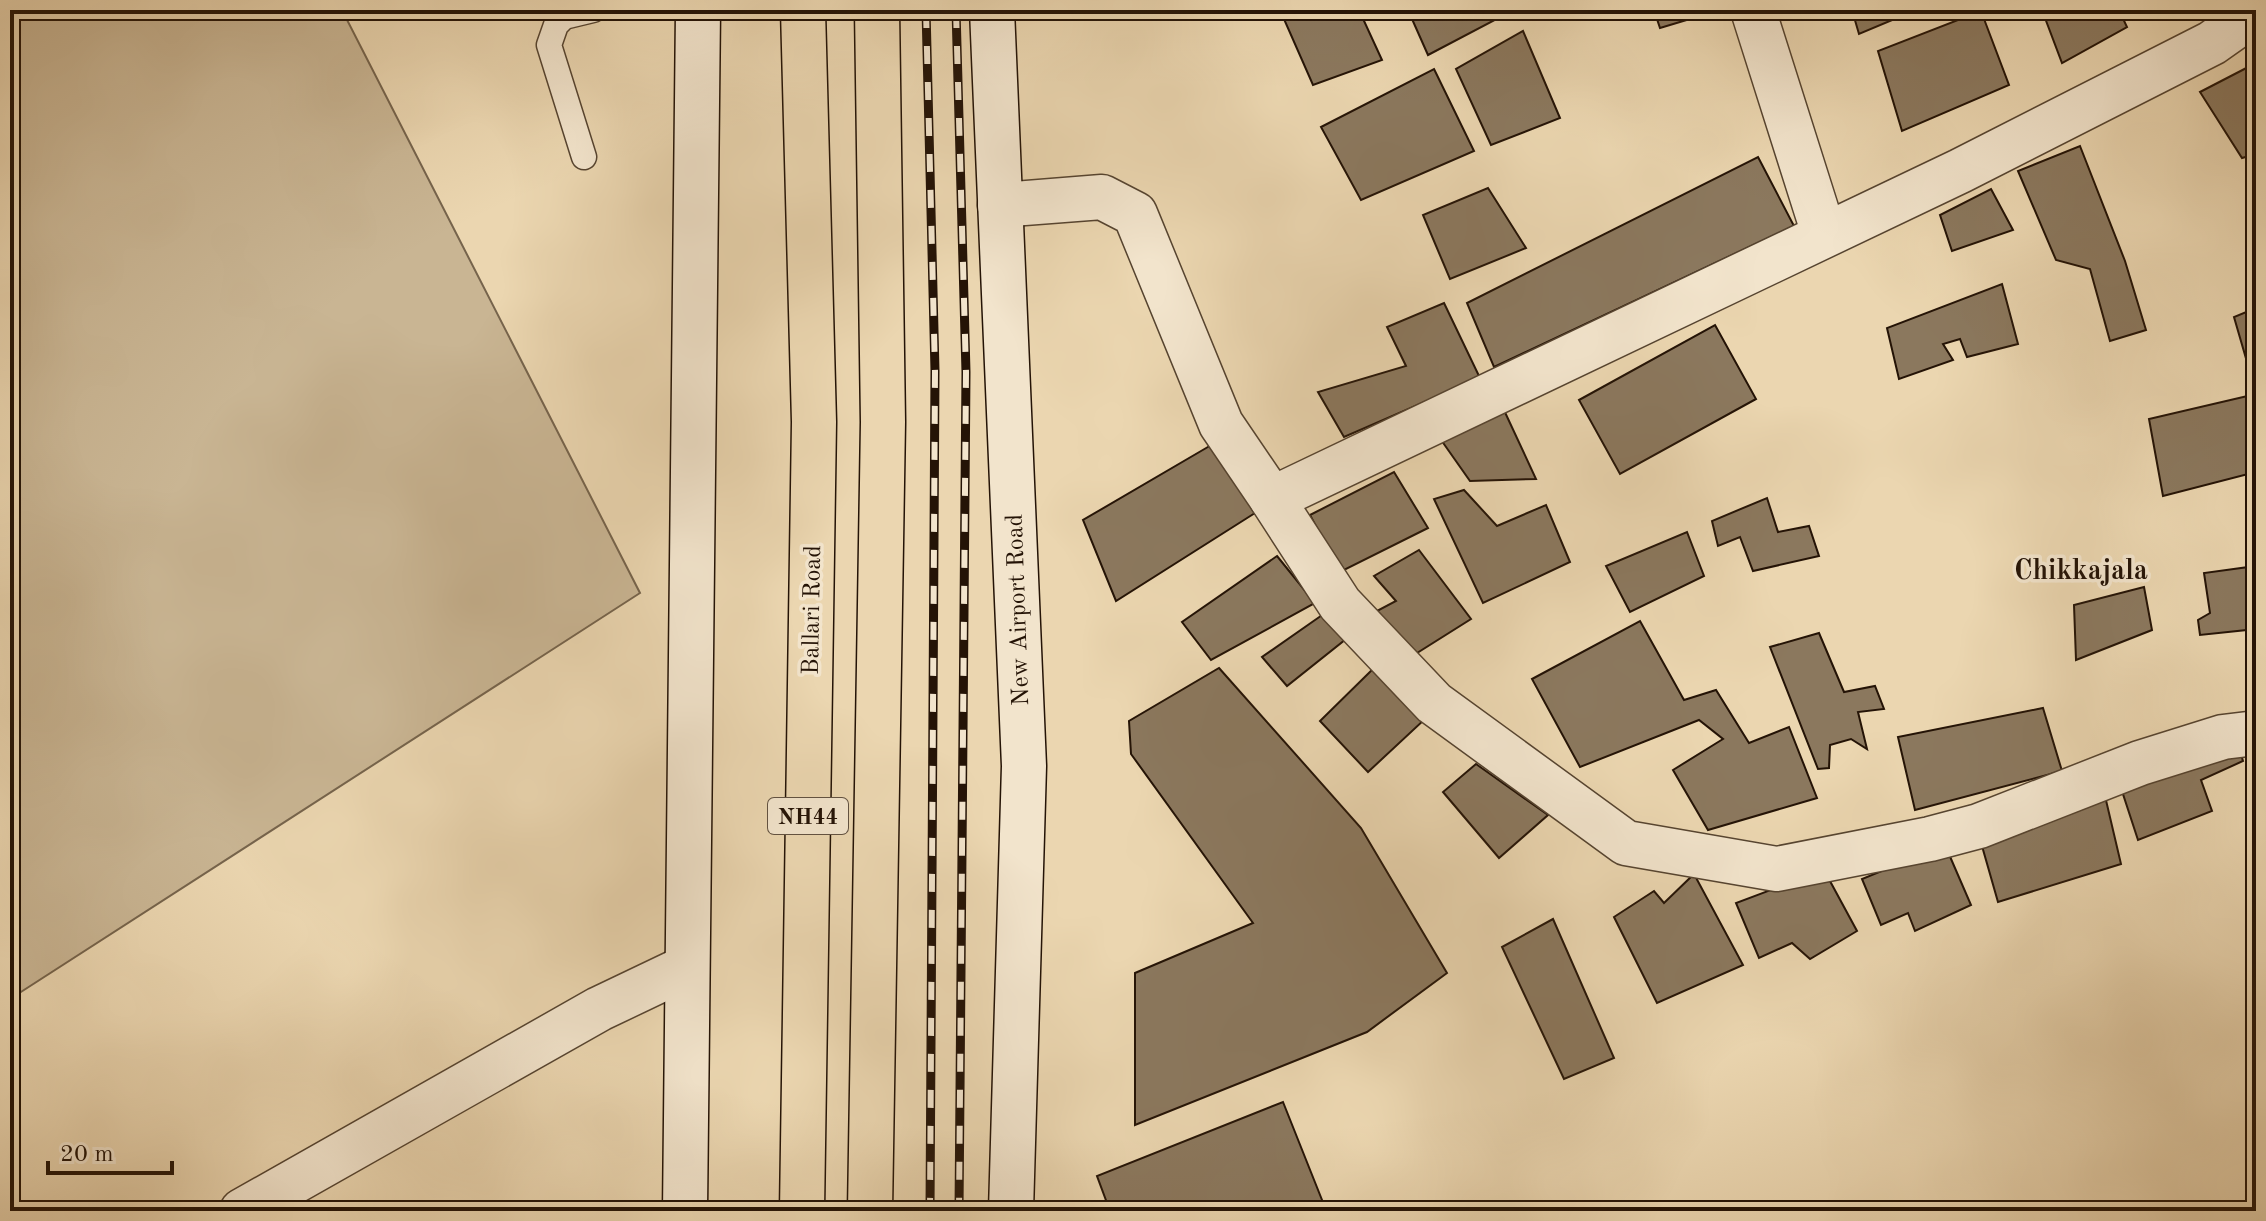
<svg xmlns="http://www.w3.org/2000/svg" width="2266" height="1221" viewBox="0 0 2266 1221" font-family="'Old Standard TT',serif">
<rect width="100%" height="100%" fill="#ebd6b0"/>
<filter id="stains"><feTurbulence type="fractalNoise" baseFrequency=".0025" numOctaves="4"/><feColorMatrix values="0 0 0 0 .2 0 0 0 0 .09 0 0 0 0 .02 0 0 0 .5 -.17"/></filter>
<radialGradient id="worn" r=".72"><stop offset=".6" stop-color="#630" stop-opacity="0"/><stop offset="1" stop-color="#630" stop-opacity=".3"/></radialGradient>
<path fill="#c9b593" stroke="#76644c" stroke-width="2" d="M10 10H342L640 593 10 999Z"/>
<g fill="#8b785e" stroke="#241306" stroke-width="2">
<path d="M1280 10H1359L1382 60 1313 85Z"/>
<path d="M1408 10H1512V11L1428 55Z"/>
<path d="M1654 10H1720L1660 28Z"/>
<path d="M1852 10H1916L1859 34Z"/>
<path d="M2042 10H2119L2127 27 2062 63Z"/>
<path d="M1981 11 2009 85 1902 131 1878 51Z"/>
<path d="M1523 31 1560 118 1491 145 1456 69Z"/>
<path d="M2256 63V154L2242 158 2200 92Z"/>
<path d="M1434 69 1474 151 1361 200 1321 127Z"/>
<path d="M2080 146 2125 261 2146 330 2110 341 2090 269 2056 260 2018 171Z"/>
<path d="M1758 157 1794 226 1494 367 1467 303Z"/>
<path d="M1488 188 1526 248 1450 279 1423 215Z"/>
<path d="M1991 189 2013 230 1952 251 1940 215Z"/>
<path d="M2002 284 2018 344 1967 357 1960 339 1943 344 1953 360 1899 379 1887 328Z"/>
<path d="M1444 303 1480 378 1344 437 1318 392 1406 366 1387 327Z"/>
<path d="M2256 308V393L2234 317Z"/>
<path d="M1715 325 1756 399 1620 474 1579 400Z"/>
<path d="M2256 394V472L2163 496 2149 419Z"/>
<path d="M1503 408 1536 479 1470 481 1439 437Z"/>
<path d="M1213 444 1255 513 1116 601 1083 520Z"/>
<path d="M1394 472 1428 528 1340 572 1310 515Z"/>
<path d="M1464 490 1497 526 1546 505 1570 562 1483 603 1434 499Z"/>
<path d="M1767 498 1778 532 1809 526 1819 556 1753 571 1740 537 1718 546 1712 521Z"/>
<path d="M1687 532 1704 576 1630 612 1606 566Z"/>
<path d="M1419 550 1471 619 1417 653 1375 612 1396 601 1374 576Z"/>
<path d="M1277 556 1315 603 1211 660 1182 622Z"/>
<path d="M2256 566V629L2200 635 2198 620 2210 613 2204 573Z"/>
<path d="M2144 587 2152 630 2076 660 2074 605Z"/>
<path d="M1325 613 1346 639 1287 686 1262 657Z"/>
<path d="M1640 621 1684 700 1716 690 1749 743 1789 727 1817 798 1708 830 1673 770 1723 739 1699 720 1580 767 1532 679Z"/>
<path d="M1819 633 1844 692 1875 686 1884 709 1858 712 1867 749 1851 739 1830 745 1829 768 1818 769 1770 647Z"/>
<path d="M1378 664 1425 719 1368 772 1320 721Z"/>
<path d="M1219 668 1361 828 1447 973 1367 1032 1135 1125V973L1253 923 1131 754 1129 721Z"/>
<path d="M2043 708 2062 771 1915 810 1898 737Z"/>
<path d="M2238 745 2243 761 2201 780 2212 811 2138 840 2122 791Z"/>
<path d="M1476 764 1548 815 1499 858 1443 792Z"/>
<path d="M2105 796 2121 864 1998 902 1982 846Z"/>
<path d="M1945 845 1971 905 1915 931 1908 913 1881 925 1862 879Z"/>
<path d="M1824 870 1857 931 1810 959 1792 943 1759 958 1736 903Z"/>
<path d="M1694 874 1743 965 1657 1003 1614 917 1654 891 1664 903Z"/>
<path d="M1553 919 1614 1058 1564 1079 1502 947Z"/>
<path d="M1283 1102 1326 1210 1110 1211 1097 1176Z"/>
</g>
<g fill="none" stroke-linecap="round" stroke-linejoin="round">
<g stroke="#564430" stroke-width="27">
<path id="lane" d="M584 157 549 45 556 25 564 17 593 10"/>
</g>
<g stroke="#564430" stroke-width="47">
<g id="street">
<path d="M1753 10 1824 234"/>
<path d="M1000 205 1102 197 1135 214 1221 424 1272 499 1960 171 2212 43 2256 12"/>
<path d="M1272 499 1340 604 1434 703 1626 843 1777 869 1930 839 1979 826 2140 763 2223 737 2256 733"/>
<path d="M242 1211 599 1009 687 967"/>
</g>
</g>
<g stroke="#241306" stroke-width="47">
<g id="secondary">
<path d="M992 10 1024 766 1011 1211"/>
<path d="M685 1211 698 10"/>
</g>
</g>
<g stroke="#241306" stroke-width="47">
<g id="highway">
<path d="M802 1211 814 422 803 10"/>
<path d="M870 1211 883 422 877 10"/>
</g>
</g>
<use href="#lane" stroke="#f2e4cc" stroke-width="24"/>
<use href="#street" stroke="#f2e4cc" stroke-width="44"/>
<use href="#secondary" stroke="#f2e4cc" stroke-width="44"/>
<use href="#highway" stroke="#ebd6b0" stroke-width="44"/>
<g stroke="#241306" stroke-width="9">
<g id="rail">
<path d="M926 10 935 371 930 1211"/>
<path d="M956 10 966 372 959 1211"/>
</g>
</g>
<use href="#rail" stroke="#f2e4cc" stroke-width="6" stroke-dasharray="18" stroke-linecap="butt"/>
</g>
<g text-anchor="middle" stroke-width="7" stroke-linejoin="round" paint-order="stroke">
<rect fill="#f2e4cc" stroke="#625241" stroke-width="2" x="768" y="798" width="80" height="36" rx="6"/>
<g font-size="22" font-weight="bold" fill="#241306">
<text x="808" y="824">NH44</text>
</g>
<g font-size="24" fill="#241306" stroke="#f2e4cc">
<text transform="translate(811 610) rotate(-89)" y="8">Ballari Road</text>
<text transform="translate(1017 610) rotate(-92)" y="8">New Airport Road</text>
</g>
<g font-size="28" font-weight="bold" fill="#241306" stroke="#f2e4cc">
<text x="2081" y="579">Chikkajala</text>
</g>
</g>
<rect width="2266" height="1221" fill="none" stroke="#ebd6b0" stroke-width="40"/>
<rect x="12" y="12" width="2242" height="1197" fill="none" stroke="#241306" stroke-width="4"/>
<rect x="20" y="20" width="2226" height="1181" fill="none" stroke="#241306" stroke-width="2"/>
<path d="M48 1161v12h124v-12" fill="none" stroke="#241306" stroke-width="4"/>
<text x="60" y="1161" font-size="24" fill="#241306" stroke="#f2e4cc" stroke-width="6" paint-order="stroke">20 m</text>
<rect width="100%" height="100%" filter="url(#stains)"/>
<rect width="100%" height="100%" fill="url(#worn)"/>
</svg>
